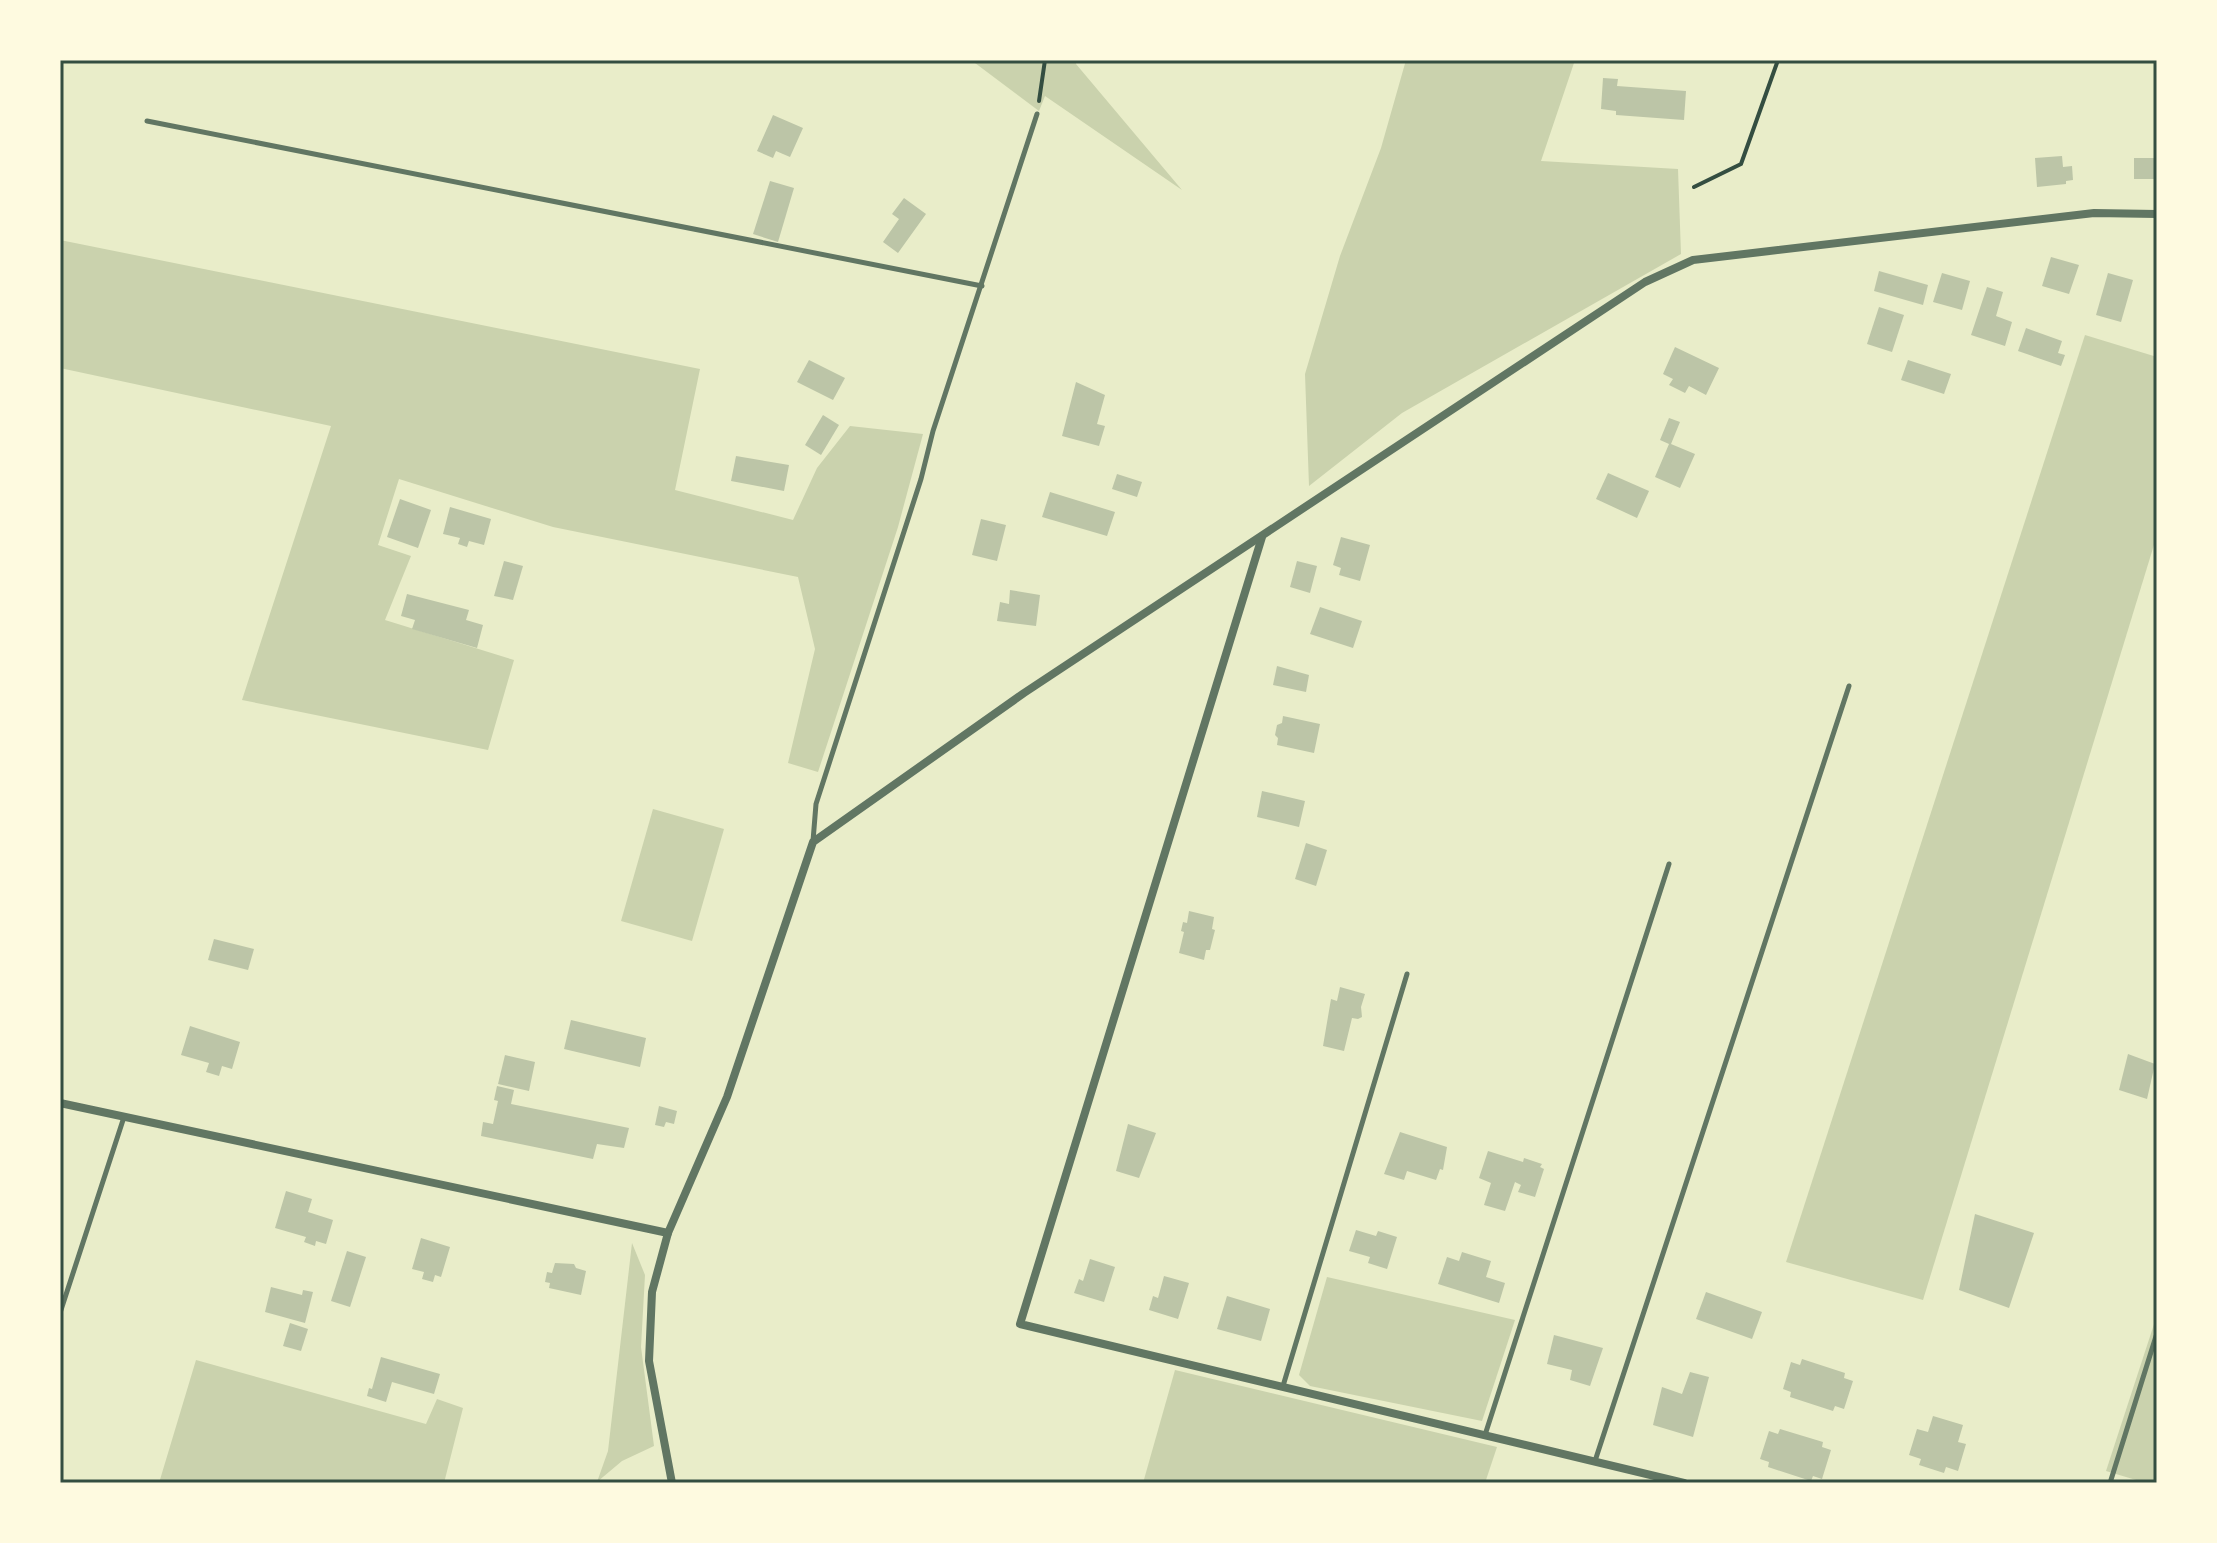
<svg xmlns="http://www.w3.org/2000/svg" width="2217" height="1543" viewBox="0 0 2217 1543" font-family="Bitter,serif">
<rect width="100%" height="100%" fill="#e9edc9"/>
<g fill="#cad2ad">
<path d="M971 60H1076V64L1182 190 1045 96 1039 111Z"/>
<path d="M1406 60H1575L1541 161 1678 169 1681 254 1402 413 1309 486 1305 374 1340 256 1381 148Z"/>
<path d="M60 240 700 369 675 490 793 520 817 468 850 426 923 434 898 527 818 772 788 763 815 649 798 577 553 527 399 479 378 545 411 556 385 620 514 660 488 750 242 700 331 426 60 368Z"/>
<path d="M2085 335 2157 357V535L1923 1300 1786 1262Z"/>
<path d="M653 809 724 829 692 941 621 921Z"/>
<path d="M632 1243 645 1275 641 1347 654 1446 622 1461 597 1482 608 1451Z"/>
<path d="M1327 1277 1515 1320 1482 1421 1310 1386 1299 1375Z"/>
<path d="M2157 1315V1483H2146L2106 1471Z"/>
<path d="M196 1360 426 1424 437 1399 463 1408 444 1483H159Z"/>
<path d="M1175 1370 1497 1447 1485 1483H1143Z"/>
</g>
<g fill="#bcc5a7">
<path d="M1603 78 1618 79 1617 86 1686 91 1684 120 1616 115V111L1601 109Z"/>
<path d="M773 115 803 128 790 157 776 151 773 158 757 151Z"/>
<path d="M2062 156 2063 167 2072 166 2073 180 2066 181V184L2037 187 2035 158Z"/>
<rect x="2134" y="158" width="21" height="21"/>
<path d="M770 181 794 188 778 242 753 234Z"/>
<path d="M904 198 926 214 898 253 883 242 899 219 892 214Z"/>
<path d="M2051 257 2079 265 2069 294 2042 286Z"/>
<path d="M1879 271 1928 285 1923 305 1874 291Z"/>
<path d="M1942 273 1970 281 1962 310 1933 302Z"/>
<path d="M2108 273 2133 280 2121 322 2096 315Z"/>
<path d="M1987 287 2003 292 1996 316 2012 322 2005 346 1971 335Z"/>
<path d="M1879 307 1904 315 1892 352 1867 344Z"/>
<path d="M2026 328 2062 341 2058 353 2065 355 2061 366 2018 351Z"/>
<path d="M1675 347 1719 368 1706 395 1689 386 1685 393 1669 385 1673 379 1663 374Z"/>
<path d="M809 360 845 378 833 400 797 382Z"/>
<path d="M1908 360 1951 374 1944 394 1901 380Z"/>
<path d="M1076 382 1105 395 1097 424 1105 426 1099 446 1062 436Z"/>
<path d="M823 415 839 425 821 455 805 445Z"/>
<path d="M1669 418 1680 422 1671 444 1695 454 1680 488 1655 477 1669 444 1660 440Z"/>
<path d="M736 456 789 465 784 491 731 481Z"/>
<path d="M1608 473 1649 491 1637 518 1596 499Z"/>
<path d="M1117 474 1142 482 1137 497 1112 489Z"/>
<path d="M1050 492 1115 512 1107 536 1042 517Z"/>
<path d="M400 499 431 510 418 548 387 537Z"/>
<path d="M450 507 491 519 484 545 469 541 467 547 458 544 460 538 443 534Z"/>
<path d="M981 519 1006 525 997 561 972 555Z"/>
<path d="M1341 537 1370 545 1360 581 1339 575 1341 568 1333 565Z"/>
<path d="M504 561 523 566 513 600 494 596Z"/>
<path d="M1297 561 1317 566 1310 593 1290 587Z"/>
<path d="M1010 590 1040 595 1036 626 997 621 1000 602 1009 604Z"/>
<path d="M407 594 469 610 466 620 483 625 477 648 412 629 415 620 401 616Z"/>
<path d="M1320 607 1362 621 1353 648 1310 634Z"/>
<path d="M1277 666 1309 675 1306 692 1273 685Z"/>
<path d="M1283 716 1320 724 1314 753 1277 745 1278 738 1275 735 1277 725 1282 723Z"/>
<path d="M1262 791 1305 801 1299 827 1257 817Z"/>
<path d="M1306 843 1327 850 1316 886 1295 879Z"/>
<path d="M1189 911 1214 917 1212 929 1215 930 1210 950H1206L1204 960 1179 953 1184 932 1181 931 1183 922 1187 923Z"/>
<path d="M214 939 254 949 248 970 208 960Z"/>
<path d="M1340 987 1365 994 1361 1007 1362 1017 1358 1019 1352 1018 1344 1051 1323 1046 1331 999 1337 1001Z"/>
<path d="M571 1020 646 1038 640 1067 564 1049Z"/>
<path d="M190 1026 240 1042 232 1069 222 1066 219 1076 206 1072 209 1063 181 1055Z"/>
<path d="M2128 1054 2155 1064 2147 1099 2119 1090Z"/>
<path d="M505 1055 535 1062 529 1091 498 1084Z"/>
<path d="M497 1086 514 1090 511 1104 629 1128 624 1148 597 1144 593 1159 481 1136 483 1122 493 1124 498 1101 494 1100Z"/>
<path d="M659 1106 677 1111 674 1124 666 1122 664 1127 655 1125Z"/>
<path d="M1128 1124 1156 1133 1139 1178 1116 1171Z"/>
<path d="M1400 1132 1447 1147 1443 1170 1440 1169 1436 1180 1407 1171 1404 1180 1384 1174Z"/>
<path d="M1488 1151 1523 1162 1524 1158 1542 1164 1540 1167 1544 1169 1535 1197 1518 1192 1521 1185 1515 1182 1505 1211 1484 1205 1491 1183 1479 1178Z"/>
<path d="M286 1191 312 1199 308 1212 333 1220 326 1244 316 1241 315 1246 304 1242 306 1237 275 1228Z"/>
<path d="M1975 1214 2034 1233 2009 1308 1959 1290Z"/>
<path d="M1356 1230 1376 1236 1378 1231 1397 1237 1387 1269 1368 1263 1370 1257 1349 1251Z"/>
<path d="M421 1238 450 1247 441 1277 435 1275 433 1282 422 1279 424 1272 412 1269Z"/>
<path d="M347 1251 366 1257 350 1307 331 1301Z"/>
<path d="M1462 1252 1491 1261 1486 1277 1505 1283 1499 1303 1438 1284 1447 1257 1459 1261Z"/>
<path d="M1090 1259 1115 1267 1104 1302 1074 1293 1079 1279 1083 1281Z"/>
<path d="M555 1263 574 1264 576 1268 586 1271 581 1295 549 1288 550 1283 545 1282 547 1272 552 1273Z"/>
<path d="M1164 1276 1189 1283 1178 1319 1149 1310 1153 1296 1158 1298Z"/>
<path d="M271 1287 302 1295 303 1290 313 1292 305 1323 265 1312Z"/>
<path d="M1706 1292 1762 1312 1752 1339 1696 1319Z"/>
<path d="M1227 1296 1270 1309 1261 1341 1217 1329Z"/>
<path d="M290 1323 308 1329 301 1351 283 1346Z"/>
<path d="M1554 1335 1603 1348 1590 1386 1570 1380 1572 1370 1547 1364Z"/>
<path d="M381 1357 440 1374 434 1394 392 1382 386 1402 367 1396 369 1388 372 1389Z"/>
<path d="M1802 1359 1845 1373 1844 1378 1853 1381 1844 1409 1835 1406 1833 1411 1790 1397 1791 1392 1783 1389 1791 1362 1800 1365Z"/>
<path d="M1690 1372 1709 1377 1693 1437 1653 1425 1662 1387 1682 1394Z"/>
<path d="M1933 1416 1963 1425 1958 1442 1966 1444 1958 1471 1946 1467 1944 1473 1919 1465 1921 1459 1909 1455 1917 1429 1928 1432Z"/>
<path d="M1780 1429 1823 1442 1822 1447 1831 1450 1822 1479 1813 1476 1811 1481 1768 1467 1769 1462 1760 1459 1769 1431 1778 1434Z"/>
</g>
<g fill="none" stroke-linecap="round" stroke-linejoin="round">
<g stroke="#344e41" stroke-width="4">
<path d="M1039 101 1045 60"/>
<path d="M1694 187 1741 164 1778 60"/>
</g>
<g stroke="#617663" stroke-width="5">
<path d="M147 121 982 286"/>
<path d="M813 841 816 804 921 479 933 431 1037 114"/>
<path d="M60 1313 124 1117"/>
<path d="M1283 1386 1407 974"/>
<path d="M1485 1435 1669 864"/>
<path d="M1595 1461 1849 686"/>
<path d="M2110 1483 2157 1333"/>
</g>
<g stroke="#617663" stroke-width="8">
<path d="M1262 537 1020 1324 1684 1483"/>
<path d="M60 1103 668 1233"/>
<path d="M672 1483 649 1361 652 1292 668 1233 727 1097 813 842 1024 693 1645 282 1693 260 2094 213 2157 214"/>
</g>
</g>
<rect width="2217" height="1543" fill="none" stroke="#fefae0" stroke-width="124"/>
<rect x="62" y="62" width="2093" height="1419" fill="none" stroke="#344e41" stroke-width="3"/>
</svg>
